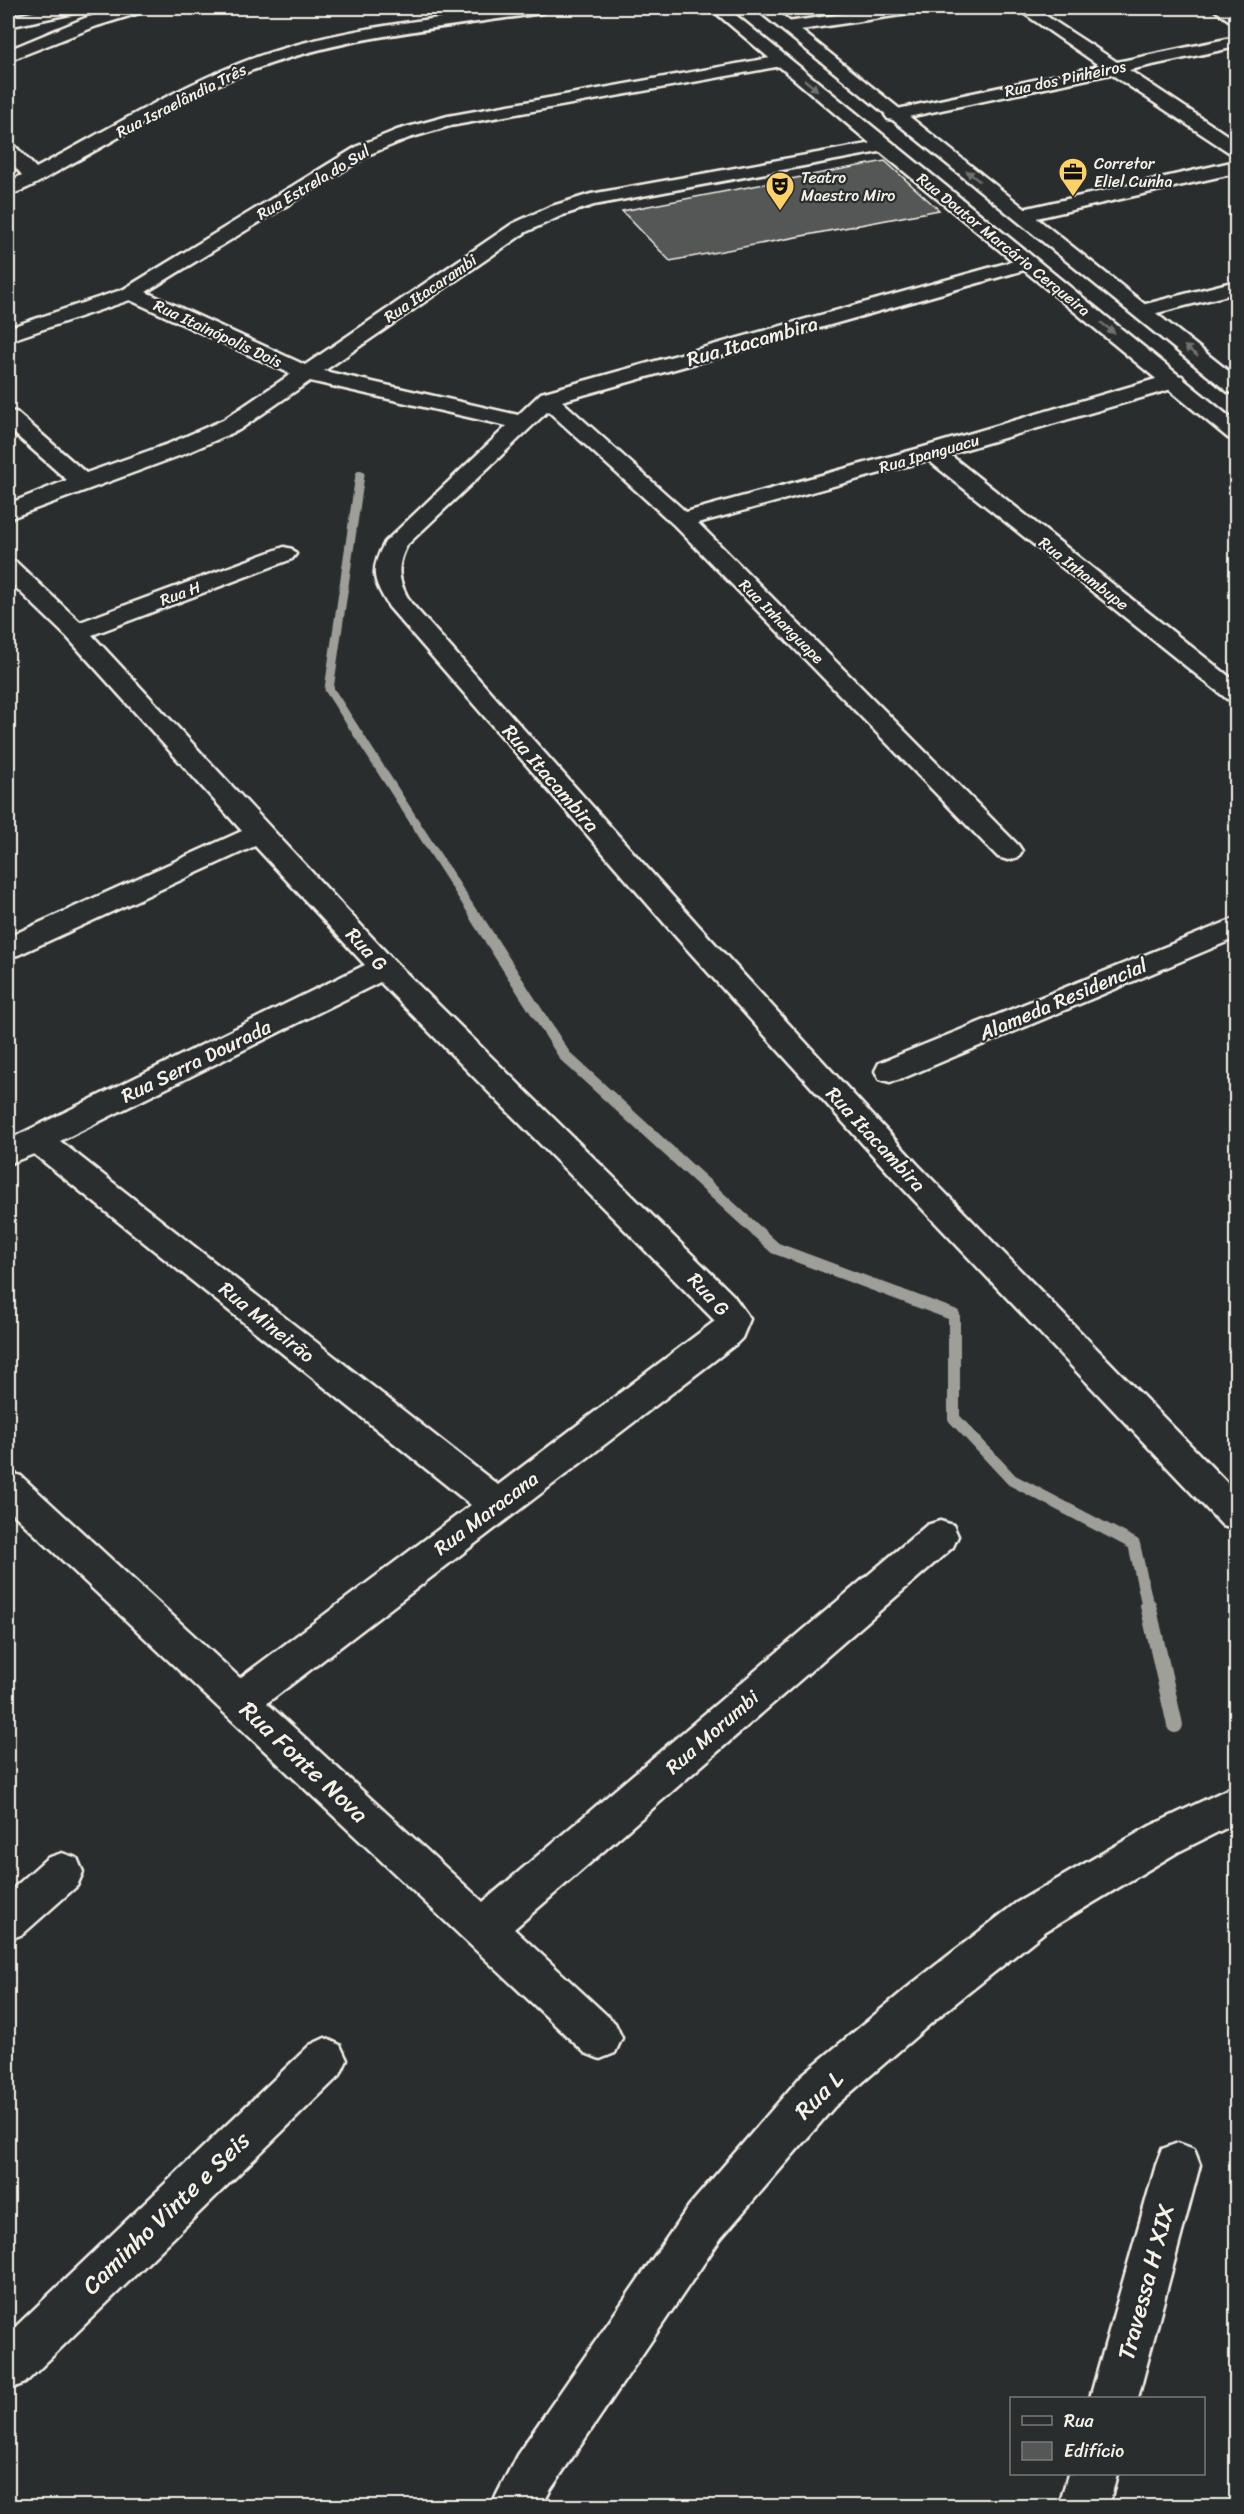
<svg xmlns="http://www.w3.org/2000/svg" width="1244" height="2514" viewBox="0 0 1244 2514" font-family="Sriracha,sans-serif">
<rect width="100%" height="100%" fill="#2a2d2e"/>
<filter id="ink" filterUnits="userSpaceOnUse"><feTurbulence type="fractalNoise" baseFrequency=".0167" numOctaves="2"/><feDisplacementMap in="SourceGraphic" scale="12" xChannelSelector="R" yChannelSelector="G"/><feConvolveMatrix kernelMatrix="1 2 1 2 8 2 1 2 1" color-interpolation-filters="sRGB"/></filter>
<g filter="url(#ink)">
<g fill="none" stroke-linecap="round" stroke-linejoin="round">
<path stroke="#9f9f9a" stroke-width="9" d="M360 475 329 689 477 919"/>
<path stroke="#9f9f9a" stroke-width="12" d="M476 917 565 1056 775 1248 954 1315V1418L1012 1480 1134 1544 1148 1607"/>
<path stroke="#9f9f9a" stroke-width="16" d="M1148 1605 1175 1725"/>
</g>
<path fill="#555756" stroke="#f4f1e8" stroke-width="1.5" d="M885 161 939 210 670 261 622 211Z"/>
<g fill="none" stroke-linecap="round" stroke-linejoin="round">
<g stroke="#f4f1e8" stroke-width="5">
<g id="minor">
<path d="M52 8H81L79 12 8 27V17Z"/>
<path d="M120 8H144L142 12 97 26 8 61V50L85 18Z"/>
<path d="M511 8H550L542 13C435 29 326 37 226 81 172 105 121 137 69 165 50 175 29 190 8 195V182L22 175 8 159V144L14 145 36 168C104 132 171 90 243 62 329 29 421 21 511 8Z"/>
<path d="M884 8H922L914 13 787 32 779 27 787 22Z"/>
<path d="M1016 8H1034L1117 62 1236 37V47L1129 70 1236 141V154L1230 153 1111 74 894 120 888 119 885 115 888 111 1100 66Z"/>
<path d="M1212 8H1231L1236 10V22L1230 21Z"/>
<path d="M781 56 787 57 790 61 787 65 450 126 409 138 370 154 146 292 305 365 512 224 549 207 591 194 884 141 890 142 893 146 890 150 594 205 563 215 526 232 324 371 518 415 541 393 1021 259H1035L1038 263 1035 267 562 401 686 512 924 447 1166 376 1174 375 1182 376 1185 381 1182 386 949 454 1236 682V702L1227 699 928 460 698 523 1018 845 1022 851 1018 857 1008 860 998 857 674 525 548 411 407 545C395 568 398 582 411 603L698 925 918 1165 1236 1492V1530L1223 1526 896 1181 678 939 389 607C373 580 369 571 385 542L507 426 310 381 239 430 184 454 8 519V504L67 480 8 428V411L16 412 86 473 168 444 223 420 291 374 130 300 8 341V328L124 289 358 146 397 130 448 116Z"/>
<path d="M1236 161V173L1023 221 1016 219 1013 215 1016 211 1023 209Z"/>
<path d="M1236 281V293L1141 317 1134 315 1131 311 1134 307Z"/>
<path d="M284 547 292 549 296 554 292 559 92 635 394 961 733 1295 750 1319 742 1338 736 1344 267 1703 483 1902 927 1525 940 1521 953 1525 958 1536 953 1547 514 1929 615 2023 622 2038 615 2053 600 2059 585 2053 8 1509V1472L21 1476 240 1678 471 1505 34 1154 8 1164V1140L365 965 255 846 18 955 8 957V937L242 831 67 637 8 580V560L16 562 80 622ZM380 982 715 1321 498 1485 60 1141Z"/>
<path d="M1236 918V938L901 1079 890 1082 879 1079 875 1071 879 1063Z"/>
<path d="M62 1853 77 1858 83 1872 77 1886 23 1934 8 1940V1893L47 1858Z"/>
<path d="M325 2038 340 2045 347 2060 340 2075 25 2383 8 2390V2334L310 2045Z"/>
<path d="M1178 2143 1194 2149 1200 2165 1138 2398H1090L1156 2165 1162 2149Z"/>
<path d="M1068 2474H1117L1109 2506H1059Z"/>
</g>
</g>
<g stroke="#f4f1e8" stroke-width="5">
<g id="tertiary">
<path d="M710 8H727L1236 422V440L1228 438 878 150Z"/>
<path d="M755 8H773L1236 377V393L1228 392Z"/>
<path d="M1236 1785V1823L1178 1852 1046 1931 943 2013 834 2107 721 2238 551 2489 542 2506H491L517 2455 689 2206 802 2075 913 1983 1016 1903 1150 1826Z"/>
</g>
</g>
<use href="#minor" fill="#2a2d2e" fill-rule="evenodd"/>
<use href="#tertiary" fill="#2a2d2e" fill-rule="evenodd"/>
</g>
<defs><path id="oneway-solid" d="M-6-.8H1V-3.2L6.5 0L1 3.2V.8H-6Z" transform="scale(1.5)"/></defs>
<g fill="#71726f">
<use href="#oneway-solid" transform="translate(811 85) rotate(40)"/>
<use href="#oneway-solid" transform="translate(973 176) rotate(-142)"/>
<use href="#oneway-solid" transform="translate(1108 328) rotate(39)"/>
<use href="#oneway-solid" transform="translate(1191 351) rotate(-142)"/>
</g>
</g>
<defs>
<g id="office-pin" transform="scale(1.5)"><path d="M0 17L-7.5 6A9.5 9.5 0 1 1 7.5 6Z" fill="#ffd166" stroke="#2a2d2e"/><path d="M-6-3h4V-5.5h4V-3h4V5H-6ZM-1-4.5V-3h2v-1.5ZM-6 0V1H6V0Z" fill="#111"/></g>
<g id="theatre-pin" transform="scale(1.5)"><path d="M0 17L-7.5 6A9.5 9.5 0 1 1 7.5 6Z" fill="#ffd166" stroke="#2a2d2e"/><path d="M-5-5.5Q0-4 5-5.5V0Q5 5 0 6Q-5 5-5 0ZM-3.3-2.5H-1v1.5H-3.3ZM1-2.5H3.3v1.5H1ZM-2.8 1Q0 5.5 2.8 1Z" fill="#111"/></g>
</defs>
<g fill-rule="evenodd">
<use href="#office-pin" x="1073" y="172"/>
<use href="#theatre-pin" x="780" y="186"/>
</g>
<g text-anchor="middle" stroke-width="4.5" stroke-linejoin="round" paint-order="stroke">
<g font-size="16" fill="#f4f1e8" stroke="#2a2d2e">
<text transform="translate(1065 78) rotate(-12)" y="6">Rua dos Pinheiros</text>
<text transform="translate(181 100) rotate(-27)" y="6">Rua Israelândia Três</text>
<text transform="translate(313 182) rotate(-31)" y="6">Rua Estrela do Sul</text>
<text transform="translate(1004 244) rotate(39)" y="6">Rua Doutor Marcário Cerqueira</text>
<text transform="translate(430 288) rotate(-34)" y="6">Rua Itacarambi</text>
<text transform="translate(218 333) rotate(25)" y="6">Rua Itainópolis Dois</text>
<text transform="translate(929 453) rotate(-16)" y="6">Rua Ipanguacu</text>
<text transform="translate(1084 573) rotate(38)" y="6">Rua Inhambupe</text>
<text transform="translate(180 593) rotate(-20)" y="6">Rua H</text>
<text transform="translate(782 621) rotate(45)" y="6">Rua Inhanguape</text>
</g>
<g font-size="16" fill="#f4f1e8" stroke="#2a2d2e" text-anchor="start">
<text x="1094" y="169">Corretor<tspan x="1094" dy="18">Eliel Cunha</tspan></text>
<text x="801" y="183">Teatro<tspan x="801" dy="18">Maestro Miro</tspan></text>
</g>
<g font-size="20" fill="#f4f1e8" stroke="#2a2d2e">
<text transform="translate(752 341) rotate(-16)" y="7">Rua Itacambira</text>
<text transform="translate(551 778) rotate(49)" y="7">Rua Itacambira</text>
<text transform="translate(367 949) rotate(47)" y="7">Rua G</text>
<text transform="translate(1063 999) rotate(-23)" y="7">Alameda Residencial</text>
<text transform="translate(196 1061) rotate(-26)" y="7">Rua Serra Dourada</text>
<text transform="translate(876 1139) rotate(47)" y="7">Rua Itacambira</text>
<text transform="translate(709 1294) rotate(47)" y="7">Rua G</text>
<text transform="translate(267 1322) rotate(39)" y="7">Rua Mineirão</text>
<text transform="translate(486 1513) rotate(-37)" y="7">Rua Maracana</text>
<text transform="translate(712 1732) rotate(-41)" y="7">Rua Morumbi</text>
</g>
<g font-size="24" fill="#f4f1e8" stroke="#2a2d2e">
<text transform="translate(304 1762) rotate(43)" y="8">Rua Fonte Nova</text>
<text transform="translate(819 2095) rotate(-45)" y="8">Rua L</text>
<text transform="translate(166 2213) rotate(-44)" y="8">Caminho Vinte e Seis</text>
<text transform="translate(1146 2282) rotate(-75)" y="8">Travessa H XIX</text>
</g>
</g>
<rect width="1244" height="2514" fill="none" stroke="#2a2d2e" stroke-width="30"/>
<rect x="15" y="15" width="1214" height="2484" fill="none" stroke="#f4f1e8" stroke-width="2" filter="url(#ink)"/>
<rect x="1010" y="2397" width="195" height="78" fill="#2a2d2e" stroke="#7b7b78" stroke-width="1.5"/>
<rect x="1022" y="2416" width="30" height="9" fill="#2a2d2e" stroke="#7b7b78" stroke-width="1.5"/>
<text x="1064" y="2427" font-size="18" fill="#f4f1e8">Rua</text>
<rect x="1022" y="2442" width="30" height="18" fill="#555756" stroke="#7b7b78" stroke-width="1.5"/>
<text x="1064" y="2457" font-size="18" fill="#f4f1e8">Edifício</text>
</svg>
